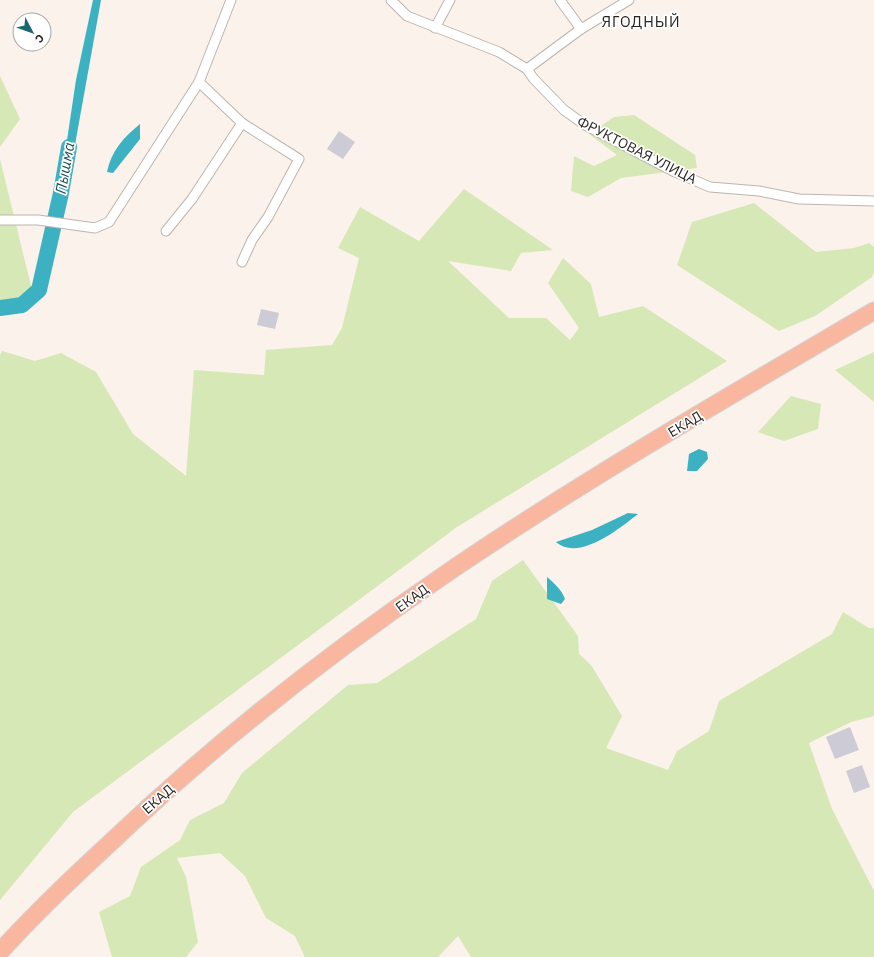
<svg xmlns="http://www.w3.org/2000/svg" width="874" height="957" viewBox="0 0 874 957" font-family="'IBM Plex Sans',sans-serif">
<rect width="100%" height="100%" fill="#fbf2eb"/>
<g fill="#d6e8b5">
<path d="M0 76 20 119 0 147Z"/>
<path d="M634 115 695 155 697 168 621 178 588 197 571 191 574 156 594 166 617 155 589 134 614 117Z"/>
<path d="M0 159 33 294 0 304Z"/>
<path d="M464 189 553 250 521 253 511 271 448 261 509 318H546L570 340 579 328 548 283 563 258 591 284 599 317 643 306 727 361 457 527 73 812 0 900V355L2 351 35 361 61 353 96 372 133 434 186 476 194 370 264 375 266 350 332 345 342 328 359 258 338 248 360 207 419 241Z"/>
<path d="M754 203 816 252 854 248 869 243 874 247V272L872 277 815 316 779 331 677 265 692 222Z"/>
<path d="M874 352V402L835 370Z"/>
<path d="M791 396 821 404 818 429 784 441 758 432Z"/>
<path d="M523 560 578 636 579 654 591 665 622 716 606 748 668 770 677 751 709 731 719 701 832 634 843 612 869 628H874V716L851 722 809 743 832 809 874 891V957H471L458 936 438 957H305L295 936 266 918 245 876 220 853 177 858 186 877 198 942 186 957H112L99 912 130 896 141 867 180 840 190 820 224 803 242 773 348 685 377 683 476 619 492 581Z"/>
</g>
<g fill="#3cb1c2">
<path d="M93 0H101L71 167H63L76 80Z"/>
<path d="M140 124V139L113 173 107 172C111 151 124 137 140 124Z"/>
<path d="M699 449 707 452 708 459 697 471H687L689 454Z"/>
<path d="M628 513 638 514C620 528 579 562 556 542L592 530Z"/>
<path d="M547 577C555 584 561 589 565 599L561 604 547 599Z"/>
</g>
<g fill="none" stroke-linecap="round" stroke-linejoin="round">
<path stroke="#3cb1c2" stroke-width="16" d="M0 308 22 305 39 290 61 193 69 147"/>
</g>
<g fill="#cdcbd5">
<path d="M339 131 355 142 343 159 327 149Z"/>
<path d="M261 309 279 313 275 329 257 325Z"/>
<path d="M850 727 859 750 835 759 826 737Z"/>
<path d="M862 765 870 787 854 793 846 771Z"/>
</g>
<g fill="none" stroke-linecap="round" stroke-linejoin="round">
<g stroke="#bdb5ae" stroke-width="11">
<g id="street">
<path d="M391 0 407 16 499 52 527 69 533 78 564 110 585 125 675 172 710 187 759 191 799 199 874 201"/>
<path d="M560 0 581 29"/>
<path d="M435 28 450 0"/>
<path d="M527 69 581 29 629 0"/>
<path d="M199 82 242 123 299 159 268 217 252 240 242 262"/>
<path d="M0 220H38L95 228 109 222 199 82 231 0"/>
<path d="M166 231 192 199 242 123"/>
</g>
</g>
<g stroke="#d4d3d3" stroke-width="19">
<path id="highway" d="M0 952C34 914 71 879 109 844 214 744 329 653 450 571 587 478 731 395 874 311"/>
</g>
<use href="#street" stroke="#fff" stroke-width="9"/>
<use href="#highway" stroke="#fab79f" stroke-width="17"/>
</g>
<g text-anchor="middle" stroke-width="3.5" stroke-linejoin="round" paint-order="stroke">
<g font-size="14" fill="#272421" stroke="#fff">
<text transform="translate(637 150) rotate(27)" y="5">ФРУКТОВАЯ УЛИЦА</text>
<text transform="translate(685 424) rotate(-31)" y="5">ЕКАД</text>
<text transform="translate(412 598) rotate(-36)" y="5">ЕКАД</text>
<text transform="translate(158 799) rotate(-41)" y="5">ЕКАД</text>
</g>
<g font-size="15" letter-spacing="1" fill="#272421" stroke="#fff">
<text x="641" y="27">ЯГОДНЫЙ</text>
</g>
<g font-size="15" font-style="italic" fill="#1a4c53" stroke="#fff">
<text transform="translate(65 168) rotate(-80)" y="5">Пышма</text>
</g>
</g>
<g transform="translate(32 32) rotate(131)"><circle r="19" fill="#ffffff" stroke="#a9a7a6"/>
<path d="M0-3L7 15L0 10L-7 15Z" fill="#1b6770"/>
<text y="-6" font-size="11" font-weight="bold" text-anchor="middle" fill="#272421">С</text>
</g>
</svg>
